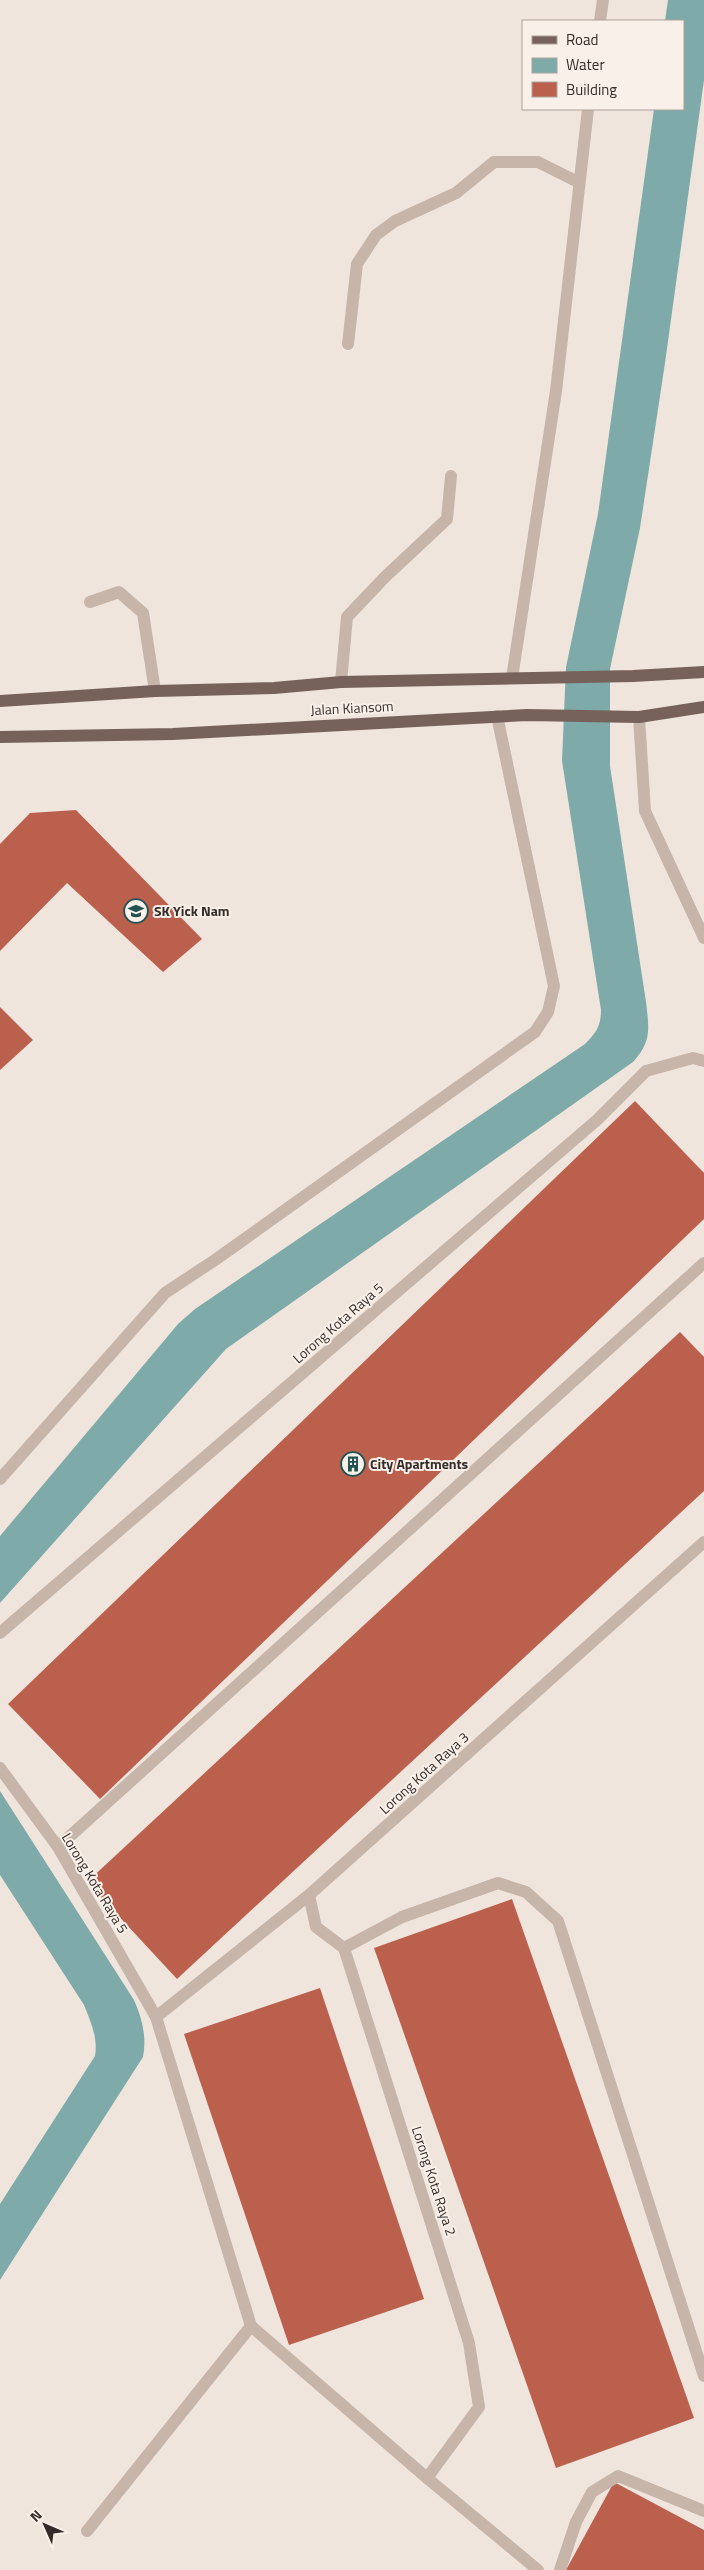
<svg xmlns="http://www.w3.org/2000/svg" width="704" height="2570" viewBox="0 0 704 2570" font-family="'Titillium Web',sans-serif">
<rect width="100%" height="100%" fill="#f0e5dd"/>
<g fill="#7eaba9">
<path d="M668 0H704V80L665 363 640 528 610 669V766L646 1002C649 1029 652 1041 633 1062L226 1349 0 1603V1536L178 1324 195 1309 585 1044C596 1033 601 1026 601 1010L562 761 566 667 598 514 654 109H683V21H665Z"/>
<path d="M0 1791 134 2000C142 2018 147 2037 143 2057L0 2280V2204L95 2056C98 2037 91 2023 84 2005L0 1875Z"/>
</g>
<g fill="#bc604e">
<path d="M76 810 202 939 163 972 67 883 0 951V844L30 813Z"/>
<path d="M0 1007 33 1040 0 1070Z"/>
<path d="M635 1101 704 1173V1219L100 1799 8 1704Z"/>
<path d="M680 1332 704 1357V1491L177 1979 87 1882Z"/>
<path d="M512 1899 694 2418 556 2468 374 1948Z"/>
<path d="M320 1988 424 2299 289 2345 184 2034Z"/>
<path d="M614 2482 704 2530V2570H566Z"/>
</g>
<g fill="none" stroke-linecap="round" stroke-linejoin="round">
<g stroke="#c7b5aa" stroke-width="12">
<path d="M90 602 119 592 143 613 155 691"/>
<path d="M639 717 645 811 704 938"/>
<path d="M58 1847 704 1263"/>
<path d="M309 1895 316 1927 344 1948 469 2343 479 2407 427 2478"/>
<path d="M344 1948 402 1917 498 1883 526 1892 558 1921 704 2376"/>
<path d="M87 2531 251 2326"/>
<path d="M560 2570 576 2522 592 2492 618 2476 704 2511"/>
</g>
<g stroke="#c7b5aa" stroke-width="12">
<path d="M600 21 603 0"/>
<path d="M348 344 357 264 376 235 395 221 456 193 494 162H538L578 182"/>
<path d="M512 678 556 391 588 109"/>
<path d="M341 682 347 617 385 577 447 519 451 476"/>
<path d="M0 1479 165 1293 215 1260 535 1032 548 1012 554 986 497 716"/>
<path d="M0 1633 597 1120 646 1071 693 1058 704 1061"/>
<path d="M0 1768 58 1847 156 2017 251 2326 427 2478 538 2570"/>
<path d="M156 2017 309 1895 704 1542"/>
</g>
<g stroke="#76625b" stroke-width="12">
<path d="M0 701 155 691 274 688 341 682 633 676 704 672"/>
<path d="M0 737 173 734 527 715 639 717 704 707"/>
</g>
</g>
<defs>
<g id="school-ring" transform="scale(1.25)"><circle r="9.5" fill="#f8f0e9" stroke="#215353" stroke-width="1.5"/><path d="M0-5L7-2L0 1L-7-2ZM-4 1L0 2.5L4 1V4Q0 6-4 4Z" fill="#215353"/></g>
<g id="building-ring" transform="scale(1.25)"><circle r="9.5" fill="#f8f0e9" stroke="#215353" stroke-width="1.5"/><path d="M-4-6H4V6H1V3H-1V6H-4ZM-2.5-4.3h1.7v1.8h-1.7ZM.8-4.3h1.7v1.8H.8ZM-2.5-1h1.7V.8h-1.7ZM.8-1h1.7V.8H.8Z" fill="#215353"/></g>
</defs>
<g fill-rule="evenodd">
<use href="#school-ring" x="136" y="911"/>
<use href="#building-ring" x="353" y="1464"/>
</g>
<g text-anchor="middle" stroke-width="4" stroke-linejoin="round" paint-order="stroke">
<g font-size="14" fill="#352c29" stroke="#f8f0e9">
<text transform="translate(352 708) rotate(-3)" y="5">Jalan Kiansom</text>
<text transform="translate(338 1323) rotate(-41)" y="5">Lorong Kota Raya 5</text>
<text transform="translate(424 1773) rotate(-42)" y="5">Lorong Kota Raya 3</text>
<text transform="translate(95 1883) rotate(59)" y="5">Lorong Kota Raya 5</text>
<text transform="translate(434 2181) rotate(72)" y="5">Lorong Kota Raya 2</text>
</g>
<g font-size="14" font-weight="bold" fill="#352c29" stroke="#f8f0e9" text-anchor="start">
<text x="154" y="916">SK Yick Nam</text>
<text x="370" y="1469">City Apartments</text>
</g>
</g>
<rect x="522" y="20" width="162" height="90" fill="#f8f0e9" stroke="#aaa29c"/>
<rect x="532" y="36" width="25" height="8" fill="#76625b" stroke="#aaa29c"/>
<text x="566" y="45" font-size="15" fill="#352c29">Road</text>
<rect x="532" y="58" width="25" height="15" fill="#7eaba9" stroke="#aaa29c"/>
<text x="566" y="70" font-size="15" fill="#352c29">Water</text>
<rect x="532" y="82" width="25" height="15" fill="#bc604e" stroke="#aaa29c"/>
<text x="566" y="95" font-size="15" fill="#352c29">Building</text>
<g transform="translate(45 2525) rotate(315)" stroke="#f8f0e9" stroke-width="4" paint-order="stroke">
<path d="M0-4L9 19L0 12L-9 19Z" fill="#352c29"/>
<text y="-8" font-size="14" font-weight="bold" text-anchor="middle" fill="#352c29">N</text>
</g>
</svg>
